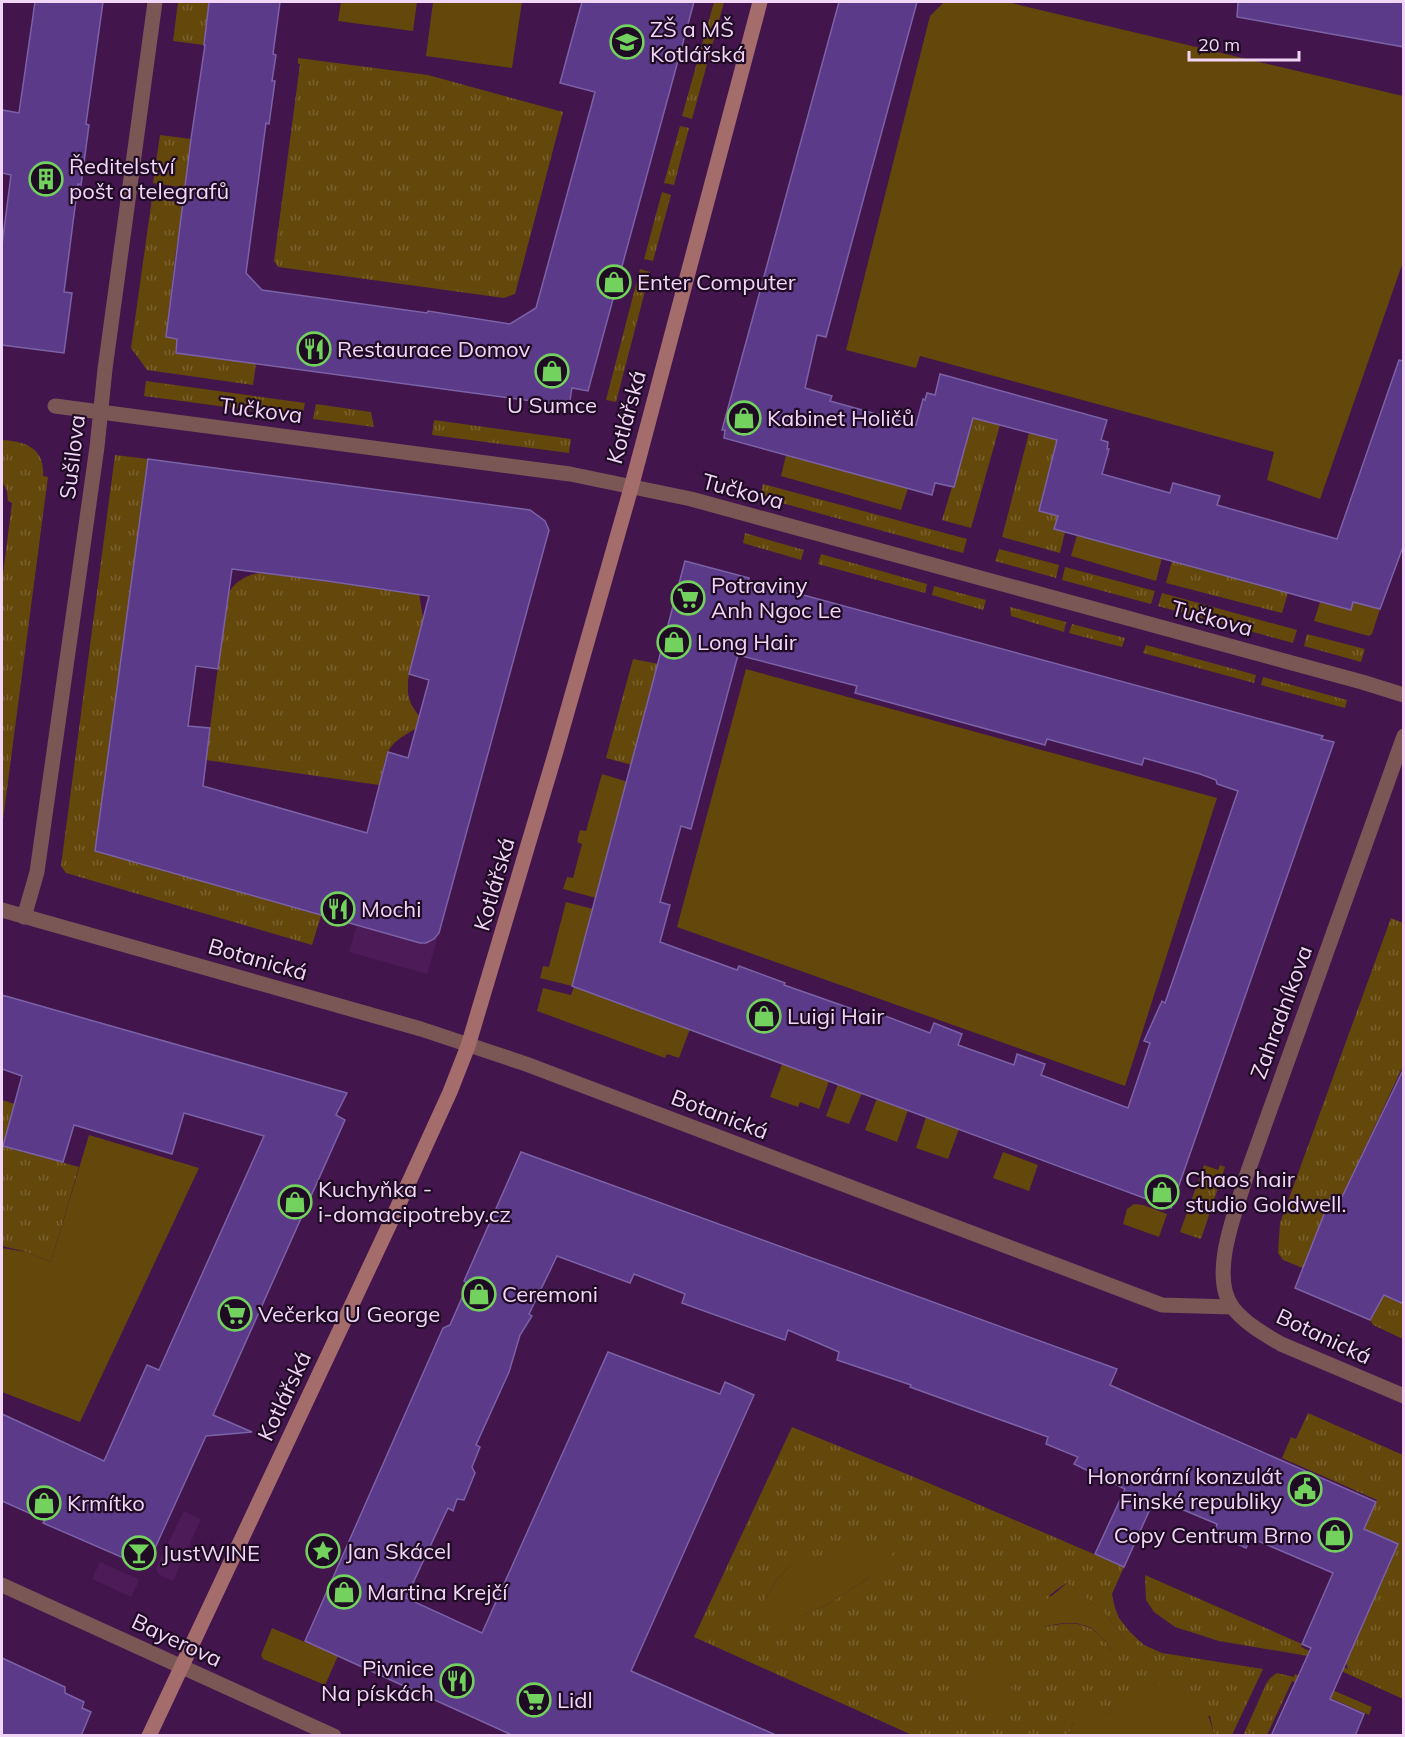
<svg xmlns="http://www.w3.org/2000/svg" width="1405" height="1737" viewBox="0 0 1405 1737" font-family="Mulish,sans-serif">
<defs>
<pattern id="grass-tufts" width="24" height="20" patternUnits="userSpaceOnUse" patternTransform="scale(1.5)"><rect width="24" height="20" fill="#64470b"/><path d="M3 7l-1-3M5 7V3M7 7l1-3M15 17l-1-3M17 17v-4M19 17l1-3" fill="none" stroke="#7b612f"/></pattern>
</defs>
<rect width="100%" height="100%" fill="#43154d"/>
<g fill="#4e1b59">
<path d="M357 925 420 943 429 941 439 933 427 974 349 952Z"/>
<path d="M184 1511 201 1519 173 1581 158 1574 156 1568Z"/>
<path d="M100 1562 138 1579V1583L131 1597 92 1579Z"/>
</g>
<g fill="url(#grass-tufts)" fill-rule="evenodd">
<path d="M178 2H211V5H209L204 45 173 41Z"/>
<path d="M714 2H724L692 119 682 116Z"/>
<path d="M298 58 428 75 563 112 515 294 504 298 278 267 274 261 300 64H298Z"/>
<path d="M680 126 689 128 674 185 664 183Z"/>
<path d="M160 135 191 139 186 188 153 183Z"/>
<path d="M662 192 671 195 653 261 644 259Z"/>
<path d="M152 198 184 203 175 256 166 337 170 338V334L179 336 181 348H176V353L256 363 253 385 147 370 131 348Z"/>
<path d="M640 269 650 272 616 402 606 400Z"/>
<path d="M146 381 305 403 302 417 144 396Z"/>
<path d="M316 404 371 412 374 427 313 419Z"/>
<path d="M973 418 1000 425 971 528 942 520Z"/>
<path d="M434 420 571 439 569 453 432 435Z"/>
<path d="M1029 433 1057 440 1039 510 1058 516 1055 528 1065 532 1060 553 1002 537Z"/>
<path d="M2 440C25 441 45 448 43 476L48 477 2 827V582L12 503 8 501 7 491 2 481Z"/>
<path d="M115 455 148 459 95 850 320 915 321 916 312 945 66 873 61 866Z"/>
<path d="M763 484 967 539 963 553 760 497Z"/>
<path d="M745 533 804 550 801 560 743 543Z"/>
<path d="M999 549 1059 565 1056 578 995 561Z"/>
<path d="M821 554 927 584 925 593 818 564Z"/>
<path d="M1172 561 1288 593 1282 613 1166 583Z"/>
<path d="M1065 567 1155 591 1151 604 1062 580Z"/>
<path d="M264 573 419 594 423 618 408 680V694L411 704 420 718 417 728C384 746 388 750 379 785L206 760 227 595C235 581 248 573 264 573Z"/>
<path d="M934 586 986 600 983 610 932 595Z"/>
<path d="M1162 593 1297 630 1293 643 1158 606Z"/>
<path d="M1010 607 1066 622 1064 632 1011 616Z"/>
<path d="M1072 624 1125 638 1122 647 1069 633Z"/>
<path d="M1307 634 1365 649 1361 662 1304 646Z"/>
<path d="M1146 645 1256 675 1254 683 1143 653Z"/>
<path d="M633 659 659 664 632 765 606 758Z"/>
<path d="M1263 677 1347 700 1345 708 1261 685Z"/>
<path d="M1391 918 1403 923V1066L1341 1199 1332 1195 1303 1268 1283 1260 1278 1253 1280 1223Z"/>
<path d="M2 1100 15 1104 3 1146 79 1167 51 1262 27 1252 2 1246Z"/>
<path d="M1204 1165 1218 1170 1220 1165 1225 1167 1201 1239 1180 1232Z"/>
<path d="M1384 1295 1403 1304V1339L1373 1325 1370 1320Z"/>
<path d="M1308 1413 1403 1455V1699L1308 1656 1219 1641 1175 1627 1154 1612 1146 1600 1145 1575 1302 1644 1301 1647 1348 1669 1346 1663 1364 1529 1377 1500 1282 1458 1291 1437 1296 1439Z"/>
<path d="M792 1427 931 1484 1124 1567 1112 1594 1115 1608 1119 1618 1130 1632 1144 1645 1162 1653 1263 1669 1232 1735H1214L1210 1716 1112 1709 1109 1715 1074 1722 1068 1735H912L694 1637ZM791 1565 870 1577 828 1604 804 1615 765 1599 777 1579ZM1066 1583C1088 1599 1109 1614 1124 1638L1111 1650C1094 1621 1074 1620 1044 1627L1050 1595Z"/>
<path d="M1277 1673 1294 1677 1267 1735 1243 1736 1266 1684 1270 1678Z"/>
</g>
<g fill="#64470b">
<path d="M341 2H417L413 31 338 21Z"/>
<path d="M433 2H522L512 68 426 56Z"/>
<path d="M944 2H1007L1403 96V262L1320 499 1267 480 1274 452 920 356 916 368 846 350 930 16Z"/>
<path d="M786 455 908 488 901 510 781 476Z"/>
<path d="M1077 535 1162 558 1156 581 1071 556Z"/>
<path d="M1320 602 1350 610 1353 602 1380 609 1372 634 1369 636 1314 621Z"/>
<path d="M746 669 1217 798 1125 1086 677 927Z"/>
<path d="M602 774 628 782 596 898 563 889 567 877 573 878 582 844 577 842 580 830 586 831Z"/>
<path d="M566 902 593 909 572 986 540 978 543 966 549 967Z"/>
<path d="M574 987 690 1029 679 1058 667 1054 665 1058 537 1011 543 988 571 995Z"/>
<path d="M782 1064 829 1081 819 1109 800 1102 798 1107 770 1097Z"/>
<path d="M838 1084 862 1093 849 1124 826 1116Z"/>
<path d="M877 1098 908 1110 897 1142 865 1130Z"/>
<path d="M926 1117 959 1129 948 1159 916 1148Z"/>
<path d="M89 1135 199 1168 80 1422 2 1392V1248L27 1252 51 1262Z"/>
<path d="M1003 1152 1038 1165 1029 1191 993 1178Z"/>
<path d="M1134 1204 1143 1205 1167 1214 1159 1237 1123 1224 1127 1209Z"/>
<path d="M894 1546 896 1550 870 1577 828 1604 804 1615 785 1620 761 1614 765 1599 777 1579 791 1565 849 1549Z"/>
<path d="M1066 1583C1088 1598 1109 1614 1124 1638L1122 1647 1111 1650C1094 1621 1074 1619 1044 1627 1034 1597 1051 1601 1066 1583Z"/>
<path d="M272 1628 338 1656 325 1685 263 1659 261 1655Z"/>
<path d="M996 1656 1009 1663C1006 1679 1010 1688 1019 1701L1005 1717 973 1706 971 1702 979 1668 990 1657Z"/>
<path d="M1295 1674 1372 1707 1369 1715 1292 1681Z"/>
<path d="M1145 1685C1186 1684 1205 1693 1214 1735H1068L1074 1722 1088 1705 1109 1715C1116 1699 1128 1691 1145 1685Z"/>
</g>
<g fill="#5b3a89" stroke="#7b62a6" stroke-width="1.5" fill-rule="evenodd">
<path d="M35 2H103L86 124 89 125 81 185 78 184 64 292 72 293 64 353 2 345V245L11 175 2 173V110L19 113Z"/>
<path d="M209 2H280L273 54 276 55 272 81H275L269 124 266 123 246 273 262 290 427 313 428 311 510 324 536 308 595 92 560 83 582 2H694L588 391 572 388 569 406 176 353 177 339 166 337 191 139 205 45H204Z"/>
<path d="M839 2H917L826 337 817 335 805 388 832 396 830 401 916 425 923 399 925 400 927 393 935 395 940 374 1107 420 1101 440 1108 442 1107 449H1109L1102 474 1170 493 1173 483 1220 496 1217 505 1337 539 1399 360 1404 361V544L1380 609 1353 602 1351 610 1054 529 1058 516 1039 511 1057 440 1000 425 973 418 954 487 935 483 932 495 724 438 725 430H722Z"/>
<path d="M1238 2H1404V47L1237 17Z"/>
<path d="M148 459 530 510 545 521 549 530 439 933 434 939 426 943H420L95 851ZM232 569 327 581 429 596 409 674 429 680 408 758 388 752 367 833 203 786 210 728 188 726 196 666 218 669Z"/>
<path d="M685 561 749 578 748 580 1323 736 1321 739 1334 742 1171 1208 572 986ZM738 655 857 686 855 693 1045 745 1047 739 1142 765 1144 758 1200 774 1216 780 1217 784 1238 791 1165 1003 1162 1001 1144 1041 1150 1043 1128 1108 1041 1075 1045 1064 1017 1054 1014 1065 958 1045 962 1034 934 1023 930 1033 880 1014 878 1018 784 985 785 983 739 966 737 970 660 942 670 905 660 902 681 826 691 829Z"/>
<path d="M2 995 347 1093 336 1115 345 1120 213 1415 252 1432 206 1436 150 1559 135 1563 43 1523 45 1520 2 1501V1414L104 1461 147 1365 159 1370 264 1136 184 1113 172 1154 74 1125 63 1162 3 1146 22 1076 2 1069Z"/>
<path d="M1404 1068V1304L1384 1295 1370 1320 1295 1288 1332 1194 1341 1199Z"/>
<path d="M521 1152 1117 1369 1110 1385 1376 1502 1364 1529 1398 1544 1330 1699 1364 1714 1355 1736H1271L1311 1648 1302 1644 1333 1573 1251 1538 1246 1548 1214 1533 1217 1524 1155 1498 1124 1567 1095 1554 1125 1489 1074 1464 1078 1457 1046 1444 1048 1437 910 1387 911 1385 837 1360 839 1352 788 1330 785 1340 682 1303 685 1294 634 1274 630 1283 557 1256 529 1314 532 1316 520 1335 509 1372 476 1445 480 1447 472 1467 475 1473 464 1500 457 1499 453 1511 448 1508 406 1598 482 1633 608 1352 720 1394 725 1382 754 1395 631 1671 778 1736H514L305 1641 443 1328 450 1325 468 1284 464 1281Z"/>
<path d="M2 1658 65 1687V1693L84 1702 82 1708 91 1712 81 1736H2Z"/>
</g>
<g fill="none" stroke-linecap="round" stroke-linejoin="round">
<g stroke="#7a5655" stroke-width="15">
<path d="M55 406 570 474 691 499 1362 682 1404 695"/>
<path d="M1404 736 1247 1174C1237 1208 1208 1276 1233 1308 1246 1324 1264 1334 1281 1344L1404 1396"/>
<path d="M2 910 421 1029 526 1064 1162 1305 1232 1307"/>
<path d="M24 917 37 872 97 447 105 369 155 2"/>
<path d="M2 1585 334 1736"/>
</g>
<path stroke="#a56c6c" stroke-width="15" d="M149 1736 393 1217 450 1092 468 1046 556 751 631 488 760 2"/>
</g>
<defs>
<g id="school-ring" transform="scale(1.725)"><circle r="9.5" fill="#1f0c24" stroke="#72d25d" stroke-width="1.5"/><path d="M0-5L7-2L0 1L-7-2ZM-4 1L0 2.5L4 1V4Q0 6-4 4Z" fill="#72d25d"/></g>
<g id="building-ring" transform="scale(1.725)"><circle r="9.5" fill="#1f0c24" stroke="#72d25d" stroke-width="1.5"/><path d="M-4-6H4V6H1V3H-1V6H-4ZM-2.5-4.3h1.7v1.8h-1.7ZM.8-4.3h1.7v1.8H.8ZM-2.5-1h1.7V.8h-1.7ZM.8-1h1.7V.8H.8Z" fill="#72d25d"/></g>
<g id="shop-ring" transform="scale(1.725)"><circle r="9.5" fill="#1f0c24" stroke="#72d25d" stroke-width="1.5"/><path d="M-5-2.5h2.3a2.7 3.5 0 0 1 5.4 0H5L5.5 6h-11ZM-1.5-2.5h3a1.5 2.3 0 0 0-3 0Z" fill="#72d25d"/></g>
<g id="restaurant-ring" transform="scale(1.725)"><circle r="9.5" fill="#1f0c24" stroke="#72d25d" stroke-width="1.5"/><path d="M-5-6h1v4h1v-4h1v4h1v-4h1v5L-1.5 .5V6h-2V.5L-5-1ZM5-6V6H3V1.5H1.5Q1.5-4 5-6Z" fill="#72d25d"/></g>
<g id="supermarket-ring" transform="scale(1.725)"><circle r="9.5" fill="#1f0c24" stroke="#72d25d" stroke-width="1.5"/><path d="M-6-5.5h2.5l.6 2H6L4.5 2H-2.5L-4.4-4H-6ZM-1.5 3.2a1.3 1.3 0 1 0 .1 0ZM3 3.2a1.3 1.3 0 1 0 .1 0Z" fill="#72d25d"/></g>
<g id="civic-ring" transform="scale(1.725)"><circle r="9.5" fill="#1f0c24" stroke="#72d25d" stroke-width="1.5"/><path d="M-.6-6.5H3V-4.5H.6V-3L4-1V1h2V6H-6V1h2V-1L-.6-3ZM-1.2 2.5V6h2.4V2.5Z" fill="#72d25d"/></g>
<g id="sight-ring" transform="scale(1.725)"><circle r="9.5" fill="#1f0c24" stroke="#72d25d" stroke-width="1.5"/><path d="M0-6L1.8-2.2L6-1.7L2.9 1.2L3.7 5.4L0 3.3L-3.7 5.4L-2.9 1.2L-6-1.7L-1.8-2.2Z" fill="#72d25d"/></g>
<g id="bar-ring" transform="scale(1.725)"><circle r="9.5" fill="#1f0c24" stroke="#72d25d" stroke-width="1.5"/><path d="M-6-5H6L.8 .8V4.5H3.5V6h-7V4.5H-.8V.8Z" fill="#72d25d"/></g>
</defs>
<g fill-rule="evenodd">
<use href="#school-ring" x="627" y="42"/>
<use href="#building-ring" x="46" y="179"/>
<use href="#shop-ring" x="614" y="282"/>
<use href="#restaurant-ring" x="314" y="349"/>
<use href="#shop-ring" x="552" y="371"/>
<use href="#shop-ring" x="744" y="418"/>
<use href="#supermarket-ring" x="688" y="598"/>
<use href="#shop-ring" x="674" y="642"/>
<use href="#restaurant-ring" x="338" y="909"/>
<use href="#shop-ring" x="764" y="1016"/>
<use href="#shop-ring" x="1162" y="1192"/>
<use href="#shop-ring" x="295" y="1202"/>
<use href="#shop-ring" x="479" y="1294"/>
<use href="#supermarket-ring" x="235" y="1314"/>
<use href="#civic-ring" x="1305" y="1489"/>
<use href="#shop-ring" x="44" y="1503"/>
<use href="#shop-ring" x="1335" y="1535"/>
<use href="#sight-ring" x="323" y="1551"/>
<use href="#bar-ring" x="139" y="1553"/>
<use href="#shop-ring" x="344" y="1592"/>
<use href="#restaurant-ring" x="457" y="1681"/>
<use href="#supermarket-ring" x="534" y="1700"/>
</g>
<g text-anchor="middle" stroke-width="4.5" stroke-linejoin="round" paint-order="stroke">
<g font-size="22" fill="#f1d6f7" stroke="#1f0c24" text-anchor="start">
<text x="650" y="37">ZŠ a MŠ<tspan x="650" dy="25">Kotlářská</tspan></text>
<text x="69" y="174">Ředitelství<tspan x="69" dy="25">pošt a telegrafů</tspan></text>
<text x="637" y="290">Enter Computer</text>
<text x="337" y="357">Restaurace Domov</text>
<text x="552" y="413" text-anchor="middle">U Sumce</text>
<text x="767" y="426">Kabinet Holičů</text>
<text x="711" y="593">Potraviny<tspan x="711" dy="25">Anh Ngoc Le</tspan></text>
<text x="697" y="650">Long Hair</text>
<text x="361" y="917">Mochi</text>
<text x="787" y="1024">Luigi Hair</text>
<text x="1185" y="1187">Chaos hair<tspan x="1185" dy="25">studio Goldwell.</tspan></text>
<text x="318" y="1197">Kuchyňka -<tspan x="318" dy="25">i-domacipotreby.cz</tspan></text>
<text x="502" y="1302">Ceremoni</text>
<text x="258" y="1322">Večerka U George</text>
<text x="1282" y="1484" text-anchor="end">Honorární konzulát<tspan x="1282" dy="25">Finské republiky</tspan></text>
<text x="67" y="1511">Krmítko</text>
<text x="1312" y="1543" text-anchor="end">Copy Centrum Brno</text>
<text x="346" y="1559">Jan Skácel</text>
<text x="162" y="1561">JustWINE</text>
<text x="367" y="1600">Martina Krejčí</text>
<text x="434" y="1676" text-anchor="end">Pivnice<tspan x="434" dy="25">Na pískách</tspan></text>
<text x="557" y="1708">Lidl</text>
</g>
<g font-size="22" fill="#f1d6f7" stroke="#1f0c24">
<text transform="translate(261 410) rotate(7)" y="8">Tučkova</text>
<text transform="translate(626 417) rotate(-75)" y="8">Kotlářská</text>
<text transform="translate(72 457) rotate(-83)" y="8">Sušilova</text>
<text transform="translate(743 491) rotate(15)" y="8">Tučkova</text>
<text transform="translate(1212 618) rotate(15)" y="8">Tučkova</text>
<text transform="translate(494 884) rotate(-74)" y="8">Kotlářská</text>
<text transform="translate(258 959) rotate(16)" y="8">Botanická</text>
<text transform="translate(1281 1012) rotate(-70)" y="8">Zahradníkova</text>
<text transform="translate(720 1114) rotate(21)" y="8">Botanická</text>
<text transform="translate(1324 1336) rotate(25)" y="8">Botanická</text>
<text transform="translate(284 1396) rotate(-65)" y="8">Kotlářská</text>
<text transform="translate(177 1640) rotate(25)" y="8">Bayerova</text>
</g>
</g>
<rect width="1405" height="1737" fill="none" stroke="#f1d6f7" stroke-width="6"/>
<path d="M1189 51v9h110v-9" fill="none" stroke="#f1d6f7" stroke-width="3"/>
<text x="1198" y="51" font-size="18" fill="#f1d6f7" stroke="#1f0c24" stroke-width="4.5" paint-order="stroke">20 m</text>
</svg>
